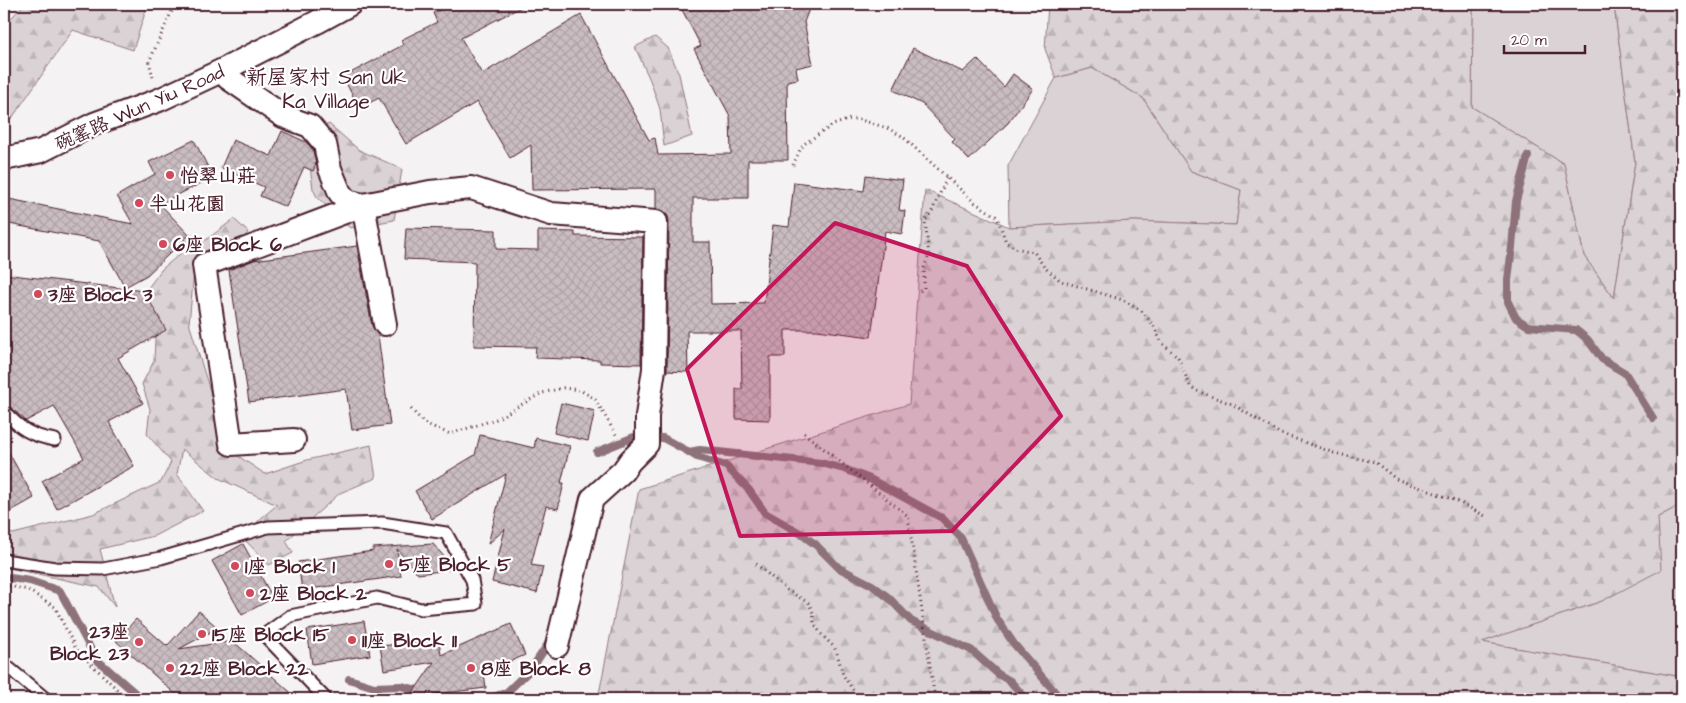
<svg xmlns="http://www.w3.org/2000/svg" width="1686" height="703" viewBox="0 0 1686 703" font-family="'Architects Daughter','LXGW WenKai TC',sans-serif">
<defs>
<pattern id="forest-firs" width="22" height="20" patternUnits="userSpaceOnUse" patternTransform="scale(1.25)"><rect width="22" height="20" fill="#dbd2d5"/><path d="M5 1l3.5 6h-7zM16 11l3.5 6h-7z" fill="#bdb4b7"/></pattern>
<pattern id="building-cross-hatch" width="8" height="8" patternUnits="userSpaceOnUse" patternTransform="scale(1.25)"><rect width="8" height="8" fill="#cabdc1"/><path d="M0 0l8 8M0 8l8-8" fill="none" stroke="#afa2a6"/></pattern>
</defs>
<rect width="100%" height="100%" fill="#f4f2f2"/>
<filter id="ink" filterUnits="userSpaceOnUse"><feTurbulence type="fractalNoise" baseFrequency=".02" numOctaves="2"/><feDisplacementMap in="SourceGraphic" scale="10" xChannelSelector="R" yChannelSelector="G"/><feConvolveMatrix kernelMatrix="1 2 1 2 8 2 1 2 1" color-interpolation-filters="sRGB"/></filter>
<g filter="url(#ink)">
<g fill="#dbd2d5" stroke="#927880">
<path d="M1471 4H1617L1615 13 1635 162 1614 298 1584 256 1564 164 1472 107 1473 10Z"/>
<path d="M1092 68 1143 98 1191 171 1241 190 1236 225 1134 221 1009 227 1008 166 1056 78Z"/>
<path d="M1682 504V677L1481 642 1602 601 1658 517Z"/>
</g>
<g fill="url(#forest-firs)" stroke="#927880">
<path d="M24 4H148L133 50 73 30 12 118 4 121V26Z"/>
<path d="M1048 4H1471L1473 10 1472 107 1564 164 1584 256 1614 298 1635 162 1615 13 1617 4H1682V504L1658 517 1661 570 1602 601 1482 642 1682 677V699H598L639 489 909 404 925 190 1009 227 1134 221 1236 225 1241 190 1191 171 1143 98 1092 68 1056 78 1045 49Z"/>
<path d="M655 37 668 48 679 74 692 136 664 146 660 109 650 80 635 47Z"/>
<path d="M329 124 359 150 402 169 394 220 350 228 317 197 313 189 306 136Z"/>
<path d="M234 219 248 232 239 246 195 262 189 323 219 420 220 444 265 474 307 460 371 445 376 478 340 493 286 541 293 553 269 565 246 541 259 520 277 505 218 478 182 449 177 474 203 511 154 536 100 549 115 607 99 587 4 567V532L13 534 93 514 161 482 171 462 147 434 150 409 142 384 154 361 156 320 133 308 162 269 186 249 181 232 206 240Z"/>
</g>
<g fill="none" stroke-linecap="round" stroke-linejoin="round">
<g stroke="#8d727a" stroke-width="8">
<path d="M1528 156 1516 201 1512 247 1508 280V302L1516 318 1528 326 1576 330 1587 339 1602 359 1625 373 1653 418"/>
<path d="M597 452 634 437 663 438 689 452 700 450 821 463 844 469 870 479 942 518 961 538 997 619 1014 644 1061 699"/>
<path d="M689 452 697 457 726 466 749 490 765 513 800 533 816 545 839 568 872 585 889 598 911 621 971 650 998 674 1010 681 1026 699"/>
<path d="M4 577 30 581 60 591 96 659 142 699"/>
<path d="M349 679 374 687 401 686 453 699"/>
<path d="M489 699 507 692 532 668 552 638"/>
</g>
</g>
<g fill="url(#building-cross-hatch)" stroke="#4a1f2b">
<path d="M451 4H527L461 38 482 74 581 15 649 140 655 138 658 155 731 154 730 116 694 49 701 46 679 4H811L804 22 813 64 796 68 798 79 787 81 788 160H748V198H693V242H710L711 304 764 303 773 225 789 227 794 182 864 191 866 175 903 180 899 210 905 211 902 234 885 231 871 337 817 330H785V357H770V420L736 419V389H742L741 331H687L688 372 667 371 669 222 668 216 664 211 656 209V189L532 190 531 145 510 158 477 102 406 144 379 98 359 108 343 77 403 45 401 40 437 22 433 13Z"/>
<path d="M913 48 963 72 977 59 1004 87 1013 74 1033 89 1008 123 969 160 952 142 955 139 922 104 893 90Z"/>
<path d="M282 131 306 142 313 150 316 164 313 171 304 167 286 207 260 196 264 187 221 168 233 140 271 156Z"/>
<path d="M194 140 213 177 160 204 189 235 147 275 125 287 99 241 4 223V198L133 224 117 196 155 174 149 162Z"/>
<path d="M406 228 496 230V249L538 250V231L575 232V236L643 237 641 364 600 363V360L535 358 536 347 474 346 475 262 404 259Z"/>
<path d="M357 246 372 326 378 335 390 425 352 430 346 389 249 402 229 270 254 260Z"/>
<path d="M4 274 144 291 166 330 118 358 143 403 109 422 134 466 57 509 42 481 84 458 54 406 26 421 9 406 4 404Z"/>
<path d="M561 403 595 411 588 441 554 433Z"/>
<path d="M480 435 534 448 536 438 570 446 561 483H564L558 509 546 506 531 565 543 567 537 593 492 582 505 529 488 544 506 474 432 519 415 491 475 455Z"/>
<path d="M4 444 34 498 4 515Z"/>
<path d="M243 544 273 598 242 615 212 561Z"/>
<path d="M433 544 455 569 418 574 397 549 401 576 302 590 298 562 373 551V548Z"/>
<path d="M199 611 218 628 179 649 233 641 298 699H181L116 641 136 619 167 646Z"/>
<path d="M364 621 370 655 312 664 307 630Z"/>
<path d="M511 624 525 655 484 673 486 688 410 697 434 662 384 670 380 646 439 640 441 655Z"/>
</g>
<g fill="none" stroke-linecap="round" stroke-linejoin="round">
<g stroke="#4a1f2b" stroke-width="15">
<g id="lane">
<path d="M4 411C20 429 31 436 55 440"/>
<path d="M4 560 55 568 103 569 161 558 268 527 382 523 446 533 472 580 476 604 421 609 377 598 290 616 264 635 326 699"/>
<path d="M4 664 46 699"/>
</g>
</g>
<g stroke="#4a1f2b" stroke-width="26">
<g id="street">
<path d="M223 70 228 78 283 116 310 126 325 144 330 169 340 193 347 201 363 205"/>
<path d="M4 159 41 151 94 124 159 100 223 70 317 22 350 4"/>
<path d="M363 205 385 324"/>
<path d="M294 440 231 444 204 265 363 205 430 192 471 188 551 214 656 222 654 369 647 416V444L630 461 623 471 592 499 557 646"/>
</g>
</g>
<g stroke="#4a1f2b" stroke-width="3" stroke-dasharray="1 4" stroke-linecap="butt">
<path d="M153 77 149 62 175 4"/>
<path d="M1677 99 1682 89"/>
<path d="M793 165 800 150 804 144 833 125 850 119 861 120 887 128 902 136 974 202 997 217 1006 242 1015 248 1034 252 1044 267 1061 281 1123 300 1143 312 1154 326 1161 342 1178 357 1190 386 1197 391 1232 404 1279 433 1334 453 1375 462 1396 479 1457 501 1485 516"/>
<path d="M920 291 924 288V268L929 255 925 221 932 211 947 178"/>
<path d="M411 409 424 423 450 434 496 419 542 393 563 388 580 390 595 399 618 438"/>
<path d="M804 433 908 516 935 699"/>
<path d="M756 564 787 590 809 603 813 613 814 623 821 634 834 647 837 653 843 675 857 696V699"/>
<path d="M4 585 28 590 55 607 76 649 127 699"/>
</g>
<use href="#lane" stroke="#fff" stroke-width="11"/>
<use href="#street" stroke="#fff" stroke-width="22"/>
</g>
</g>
<path fill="#c2185b" fill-opacity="0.2" stroke="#c2185b" stroke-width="4" stroke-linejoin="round" d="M835 223 967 266 1061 416 952 531 740 536 687 369Z"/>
<g fill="#d1495b" stroke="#fff" stroke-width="2">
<circle cx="170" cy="175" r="5"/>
<circle cx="139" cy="203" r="5"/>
<circle cx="163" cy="244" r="5"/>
<circle cx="38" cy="294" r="5"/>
<circle cx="389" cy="564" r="5"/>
<circle cx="235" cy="566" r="5"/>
<circle cx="250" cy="593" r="5"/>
<circle cx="202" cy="634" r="5"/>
<circle cx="352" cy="640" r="5"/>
<circle cx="139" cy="642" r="5"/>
<circle cx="170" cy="668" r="5"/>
<circle cx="471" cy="668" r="5"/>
</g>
<g text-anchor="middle" stroke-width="4.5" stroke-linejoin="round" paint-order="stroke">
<g font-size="19" fill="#4a1f2b" stroke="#fff">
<text transform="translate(139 107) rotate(-24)" y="7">碗窰路 Wun Yiu Road</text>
</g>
<g font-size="19" font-weight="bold" fill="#4a1f2b" stroke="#fff" text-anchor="start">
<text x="180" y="182">怡翠山莊</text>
<text x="149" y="210">半山花園</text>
<text x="173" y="251">6座 Block 6</text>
<text x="48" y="301">3座 Block 3</text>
<text x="399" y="571">5座 Block 5</text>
<text x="245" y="573">1座 Block 1</text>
<text x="260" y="600">2座 Block 2</text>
<text x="129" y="638" text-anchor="end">23座<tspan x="129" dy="22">Block 23</tspan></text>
<text x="212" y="641">15座 Block 15</text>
<text x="362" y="647">11座 Block 11</text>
<text x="180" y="675">22座 Block 22</text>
<text x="481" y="675">8座 Block 8</text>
</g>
<g font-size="21" fill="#4a1f2b" stroke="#fff">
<text x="326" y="84">新屋家村 San Uk<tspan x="326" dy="24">Ka Village</tspan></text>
</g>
</g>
<rect width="1686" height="703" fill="none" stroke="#fff" stroke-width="20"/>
<rect x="10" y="10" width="1666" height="683" fill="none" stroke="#4a1f2b" stroke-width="2" filter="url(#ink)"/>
<path d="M1504 45v8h81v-8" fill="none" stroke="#4a1f2b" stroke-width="2.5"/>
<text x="1511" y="45" font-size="15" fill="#4a1f2b" stroke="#ffffff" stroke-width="4" paint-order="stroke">20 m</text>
</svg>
